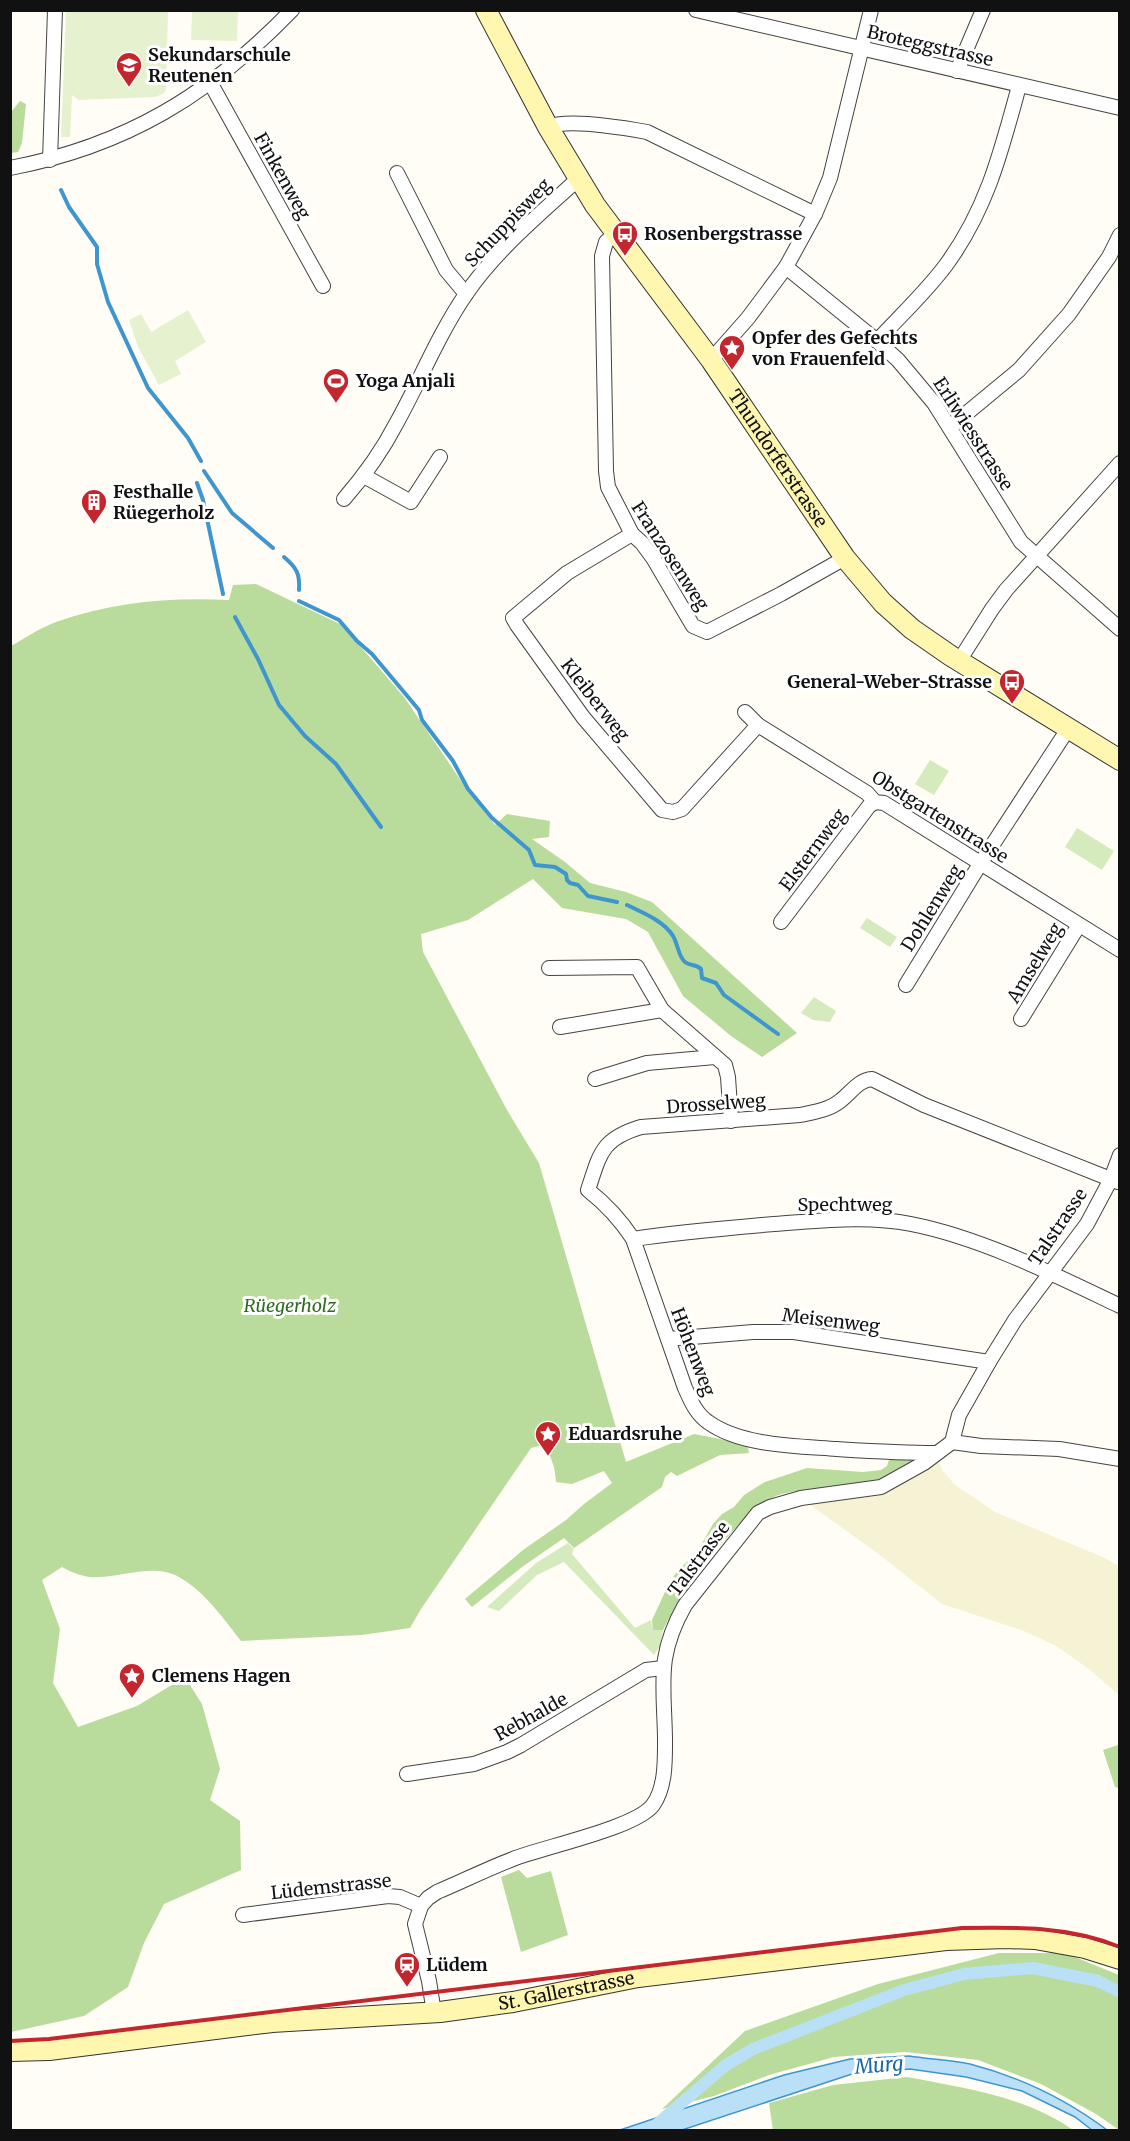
<svg xmlns="http://www.w3.org/2000/svg" width="1130" height="2141" viewBox="0 0 1130 2141" font-family="Merriweather,serif">
<rect width="100%" height="100%" fill="#fffdf5"/>
<path fill="#f6f3d4" d="M935 1453 943 1471 954 1484 995 1512 1105 1558 1119 1566V1695L1089 1669 1056 1646 1024 1631 942 1604 881 1556 801 1498 863 1489Z"/>
<g fill="#d5ebbd">
<path d="M930 760 949 771 934 795 915 784Z"/>
<path d="M1077 828 1114 851 1102 870 1065 847Z"/>
<path d="M867 918 897 937 890 947 860 928Z"/>
<path d="M814 997 836 1011 830 1022 813 1020 801 1013Z"/>
<path d="M568 1543 574 1549 572 1554 635 1628 651 1620 653 1630H663L660 1646 654 1655 564 1562 537 1575 499 1611 487 1607 536 1563Z"/>
</g>
<g fill="#b9dc9c">
<path d="M20 101 26 104 22 143 18 152 11 153V112Z"/>
<path d="M256 584 342 625 404 697 468 791 495 825 507 814 550 821 549 837 532 839 565 862 590 883 626 892 652 902 797 1033 762 1057 731 1036 683 996 648 932 626 919 562 908 533 879 468 920 421 934 423 952 507 1110 539 1163 626 1462 694 1434 747 1444 749 1453 720 1455 677 1476 671 1472 665 1477 662 1487 574 1548 564 1538 522 1567 472 1607 465 1599 523 1550 566 1520 584 1504 612 1483 604 1471 572 1484 556 1482C555 1467 552 1457 543 1445L531 1448 421 1609 410 1628 362 1635 241 1641C223 1618 205 1592 179 1577 153 1563 124 1577 97 1577 84 1578 73 1573 62 1567L42 1580 60 1629 53 1683 78 1727 137 1706 185 1677 202 1704 220 1769 210 1800 240 1821 241 1870 164 1904 144 1943 128 1987 84 2016 11 2032V646C25 638 40 628 56 622 113 602 169 597 229 600L233 585Z"/>
<path d="M890 1456H923L889 1476 878 1480C846 1487 813 1486 782 1494 743 1504 681 1594 663 1630H653L652 1620 670 1581 680 1568 696 1554 713 1524 722 1514 734 1507 744 1495 765 1482 807 1468 863 1472 881 1470 887 1466Z"/>
<path d="M1118 1745 1120 1746 1119 1788 1115 1787 1103 1750Z"/>
<path d="M519 1870 527 1878 551 1871 568 1935 521 1952 501 1877Z"/>
<path d="M999 1953H1065L1119 1975V2130L1096 2114 1041 2084 978 2060 905 2052 834 2057 769 2075 714 2096 662 2109 745 2031 878 1984Z"/>
<path d="M907 2077C964 2088 1025 2096 1073 2130H773L769 2103 833 2085Z"/>
</g>
<g fill="#e6f2cf">
<path d="M66 11H168L166 89 164 93 156 97 79 100 72 95 70 137H61Z"/>
<path d="M192 11H238L237 41 191 40Z"/>
<path d="M188 310 206 342 175 361 181 374 159 385 138 347 129 320 141 314 151 332Z"/>
</g>
<path fill="#b9e0f7" stroke="#3f96cf" stroke-width="1.5" d="M909 2056C929 2059 950 2060 970 2064 1020 2077 1066 2099 1107 2130H1092L1075 2117 1022 2091 966 2077 910 2069 852 2074 682 2130H620L784 2075 850 2059Z"/>
<g fill="none" stroke-linecap="round" stroke-linejoin="round">
<g stroke="#3f96cf" stroke-width="4">
<path d="M61 190 69 207 97 247V264L108 302 148 388 188 438 201 461"/>
<path d="M204 471 232 513 273 548"/>
<path d="M197 483 203 500 223 594"/>
<path d="M284 557C297 568 300 574 299 590"/>
<path d="M299 601 339 620 357 641 372 654 419 710 422 720 453 761 468 789 492 818 529 850 535 865 555 867 566 874 567 880 570 883 578 885 588 896 617 902"/>
<path d="M235 617 258 659 279 705 305 736 336 764 381 827"/>
<path d="M627 905C643 913 664 921 673 936 678 944 678 956 685 962 690 966 696 964 701 969L702 978 716 983 724 995 778 1034"/>
</g>
<path stroke="#b9e0f7" stroke-width="12" d="M650 2130 726 2065 753 2049 904 1990 964 1974 1033 1968 1098 1981 1120 1992"/>
<g stroke="#444" stroke-width="16">
<g id="street">
<path d="M696 10 1120 108"/>
<path d="M957 71 983 10"/>
<path d="M211 84 323 286"/>
<path d="M548 127C568 118 625 128 647 132L815 214"/>
<path d="M50 160 55 10"/>
<path d="M10 168C126 146 211 94 292 10"/>
<path d="M397 173 446 270 466 294"/>
<path d="M616 233 606 242 602 256 606 471 608 487 632 534 642 543 653 558 693 626 707 632 781 594 845 558"/>
<path d="M786 267 877 341 898 360 934 403 1021 542 1120 629"/>
<path d="M877 341C900 316 926 292 946 265 987 209 1001 152 1019 86"/>
<path d="M711 360 748 318 786 267 815 214 830 178 871 10"/>
<path d="M950 427 1019 370 1069 314 1109 257 1120 235"/>
<path d="M364 476 411 502 440 457"/>
<path d="M344 499C364 476 382 451 396 424 420 381 438 335 466 294 496 250 539 215 578 179"/>
<path d="M632 534 567 573 513 618 517 625 583 717 662 810 673 812 682 809 758 725"/>
<path d="M959 661 992 609 1006 590 1120 463"/>
<path d="M745 712 758 725 867 793 875 802 884 803 1120 950"/>
<path d="M781 922 869 806 875 802"/>
<path d="M549 968 637 967 662 1010 725 1065 728 1077 731 1121"/>
<path d="M906 985 980 864 1068 729"/>
<path d="M1021 1019 1079 925"/>
<path d="M560 1027 662 1010"/>
<path d="M595 1079 647 1063 715 1057"/>
<path d="M633 1239C680 1232 727 1228 774 1224 820 1221 866 1215 911 1224 982 1238 1055 1275 1120 1306"/>
<path d="M668 1339 753 1332H794L989 1362"/>
<path d="M952 1442 981 1446 1059 1449 1120 1459"/>
<path d="M935 1453C902 1453 870 1451 837 1449 797 1446 741 1446 708 1422 696 1414 691 1401 685 1388L633 1239C620 1219 607 1205 588 1190 600 1154 601 1139 641 1127L800 1115C814 1112 829 1110 840 1101 851 1093 858 1080 872 1079L924 1105 1118 1182"/>
<path d="M407 1774 474 1764 507 1752 521 1745 646 1670 663 1668"/>
<path d="M243 1915 388 1896 400 1897 421 1906"/>
<path d="M434 2013 429 1981 415 1924 421 1906 428 1898 437 1892C463 1881 487 1869 513 1859 543 1847 636 1828 653 1805 666 1787 665 1759 665 1738 664 1683 656 1656 685 1605L758 1513 770 1507 801 1498 881 1487 924 1463 952 1442 959 1415 989 1362 1015 1320 1087 1224 1111 1179 1120 1155"/>
</g>
</g>
<g stroke="#333" stroke-width="22">
<g id="secondary">
<path id="s1" d="M486 10 548 127 595 205 711 360 845 558 883 603 912 629 951 656 1120 760"/>
<path id="s2" d="M10 2051 49 2050 272 2022 440 2012 513 2002 638 1977 946 1940 1006 1938 1035 1939 1085 1948 1120 1959"/>
</g>
</g>
<use href="#street" stroke="#fff" stroke-width="14"/>
<use href="#secondary" stroke="#fff6b0" stroke-width="20"/>
<path stroke="#c4262e" stroke-width="4" d="M10 2041 49 2039 962 1928C1015 1927 1069 1926 1120 1947"/>
</g>
<defs>
<g id="school-pin" transform="scale(1.35)"><path d="M0 17L-7.5 6A9.5 9.5 0 1 1 7.5 6Z" fill="#c4262e" stroke="#fff"/><path d="M0-5L7-2L0 1L-7-2ZM-4 1L0 2.5L4 1V4Q0 6-4 4Z" fill="#fff"/></g>
<g id="bus-pin" transform="scale(1.35)"><path d="M0 17L-7.5 6A9.5 9.5 0 1 1 7.5 6Z" fill="#c4262e" stroke="#fff"/><path d="M-5-6H5V4H4V6H2V4H-2V6H-4V4H-5ZM-3.5-4V0h7V-4ZM-3.5 1.2v1.5H-2V1.2ZM2 1.2v1.5H3.5V1.2Z" fill="#fff"/></g>
<g id="sight-pin" transform="scale(1.35)"><path d="M0 17L-7.5 6A9.5 9.5 0 1 1 7.5 6Z" fill="#c4262e" stroke="#fff"/><path d="M0-6L1.8-2.2L6-1.7L2.9 1.2L3.7 5.4L0 3.3L-3.7 5.4L-2.9 1.2L-6-1.7L-1.8-2.2Z" fill="#fff"/></g>
<g id="stadium-pin" transform="scale(1.35)"><path d="M0 17L-7.5 6A9.5 9.5 0 1 1 7.5 6Z" fill="#c4262e" stroke="#fff"/><path d="M0-5a6.5 5 0 1 0 0 10a6.5 5 0 1 0 0-10ZM-3.5-1.8h7v3.6h-7Z" fill="#fff"/></g>
<g id="building-pin" transform="scale(1.35)"><path d="M0 17L-7.5 6A9.5 9.5 0 1 1 7.5 6Z" fill="#c4262e" stroke="#fff"/><path d="M-4-6H4V6H1V3H-1V6H-4ZM-2.5-4.3h1.7v1.8h-1.7ZM.8-4.3h1.7v1.8H.8ZM-2.5-1h1.7V.8h-1.7ZM.8-1h1.7V.8H.8Z" fill="#fff"/></g>
<g id="station-pin" transform="scale(1.35)"><path d="M0 17L-7.5 6A9.5 9.5 0 1 1 7.5 6Z" fill="#c4262e" stroke="#fff"/><path d="M-3-6H3Q5-6 5-4V2Q5 4 3 4L4.5 6H3L1.5 4h-3L-3 6H-4.5L-3 4Q-5 4-5 2V-4Q-5-6-3-6ZM-3.5-4v3h7v-3ZM-3.5 1v1.5H-2V1ZM2 1v1.5H3.5V1Z" fill="#fff"/></g>
</defs>
<g fill-rule="evenodd">
<use href="#school-pin" x="129" y="65"/>
<use href="#bus-pin" x="625" y="234"/>
<use href="#sight-pin" x="732" y="348"/>
<use href="#stadium-pin" x="336" y="381"/>
<use href="#building-pin" x="94" y="502"/>
<use href="#bus-pin" x="1012" y="682"/>
<use href="#sight-pin" x="548" y="1434"/>
<use href="#sight-pin" x="132" y="1676"/>
<use href="#station-pin" x="407" y="1965"/>
</g>
<g text-anchor="middle" stroke-width="6" stroke-linejoin="round" paint-order="stroke">
<g font-size="18" fill="#111" stroke="#fff">
<text transform="translate(930 46) rotate(13)" y="6">Broteggstrasse</text>
<text transform="translate(282 176) rotate(61)" y="6">Finkenweg</text>
<text transform="translate(508 223) rotate(-46)" y="6">Schuppisweg</text>
<text transform="translate(973 434) rotate(57)" y="6">Erliwiesstrasse</text>
<text dy="6" stroke="none"><textPath href="#s1" startOffset="536">Thundorferstrasse</textPath></text>
<text transform="translate(670 556) rotate(57)" y="6">Franzosenweg</text>
<text transform="translate(595 700) rotate(52)" y="6">Kleiberweg</text>
<text transform="translate(940 817) rotate(32)" y="6">Obstgartenstrasse</text>
<text transform="translate(813 850) rotate(-53)" y="6">Elsternweg</text>
<text transform="translate(932 908) rotate(-58)" y="6">Dohlenweg</text>
<text transform="translate(1035 963) rotate(-59)" y="6">Amselweg</text>
<text transform="translate(716 1104) rotate(-4)" y="6">Drosselweg</text>
<text x="845" y="1211">Spechtweg</text>
<text transform="translate(1058 1227) rotate(-56)" y="6">Talstrasse</text>
<text transform="translate(831 1321) rotate(7)" y="6">Meisenweg</text>
<text transform="translate(693 1352) rotate(69)" y="6">Höhenweg</text>
<text transform="translate(699 1559) rotate(-53)" y="6">Talstrasse</text>
<text transform="translate(531 1717) rotate(-29)" y="6">Rebhalde</text>
<text transform="translate(331 1887) rotate(-6)" y="6">Lüdemstrasse</text>
<text dy="6" stroke="none"><textPath href="#s2" startOffset="560">St. Gallerstrasse</textPath></text>
</g>
<g font-size="18" font-weight="bold" fill="#111" stroke="#fff" text-anchor="start">
<text x="148" y="61">Sekundarschule<tspan x="148" dy="21">Reutenen</tspan></text>
<text x="644" y="240">Rosenbergstrasse</text>
<text x="752" y="344">Opfer des Gefechts<tspan x="752" dy="21">von Frauenfeld</tspan></text>
<text x="356" y="387">Yoga Anjali</text>
<text x="113" y="498">Festhalle<tspan x="113" dy="21">Rüegerholz</tspan></text>
<text x="992" y="688" text-anchor="end">General-Weber-Strasse</text>
<text x="568" y="1440">Eduardsruhe</text>
<text x="152" y="1682">Clemens Hagen</text>
<text x="426" y="1971">Lüdem</text>
</g>
<g font-size="18" font-style="italic" fill="#2f6b1f" stroke="#fff">
<text x="290" y="1312">Rüegerholz</text>
</g>
<g font-size="20" font-style="italic" fill="#1768a6" stroke="#fff">
<text transform="translate(879 2065) rotate(-4)" y="7">Murg</text>
</g>
</g>
<rect width="1130" height="2141" fill="none" stroke="#111111" stroke-width="24"/>
</svg>
